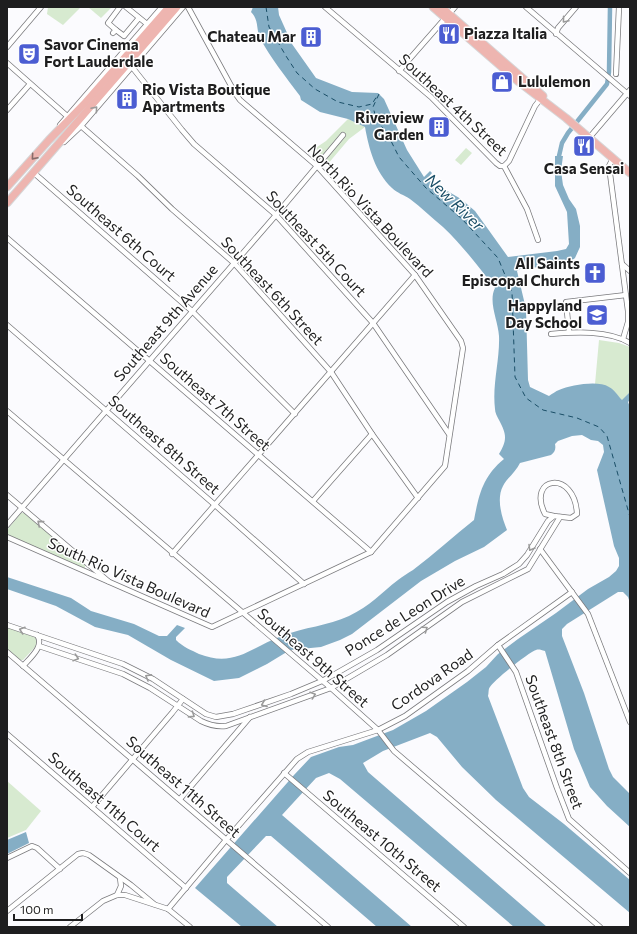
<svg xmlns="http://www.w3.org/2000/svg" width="637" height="934" viewBox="0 0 637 934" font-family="Commissioner,sans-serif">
<rect width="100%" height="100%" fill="#fbfbfe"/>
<g fill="#d7ead0">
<path d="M48 7H81L63 25 47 14Z"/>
<path d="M88 7H112L101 18Z"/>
<path d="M348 119 365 127 349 139 327 165 311 151 326 141Z"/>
<path d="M466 148 472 153 461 165 455 160Z"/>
<path d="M599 340 619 343 630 347V392L622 401C613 389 609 385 595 384Z"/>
<path d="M21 513H25L85 564V568L84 569 9 536 7 530Z"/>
<path d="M7 627 35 637 38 641 36 646 23 660H19L7 650Z"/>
<path d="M7 781 41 811 26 830 7 838Z"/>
</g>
<g fill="#85aec5">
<path d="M253 7H278L279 15 292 44 316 78 352 92 378 93 384 99 407 150 424 177 430 171 432 173 427 179 461 199 475 211 508 257 557 251 566 249 569 244 567 212 555 186V156H563L561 171 563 185 569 199 576 209 580 226V247L575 258 567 264 520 269 517 271 526 309 528 380 530 387 549 396C552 394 556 391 559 390 571 385 598 380 609 387 615 390 618 396 622 400L630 392V400L628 402 630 407V603L628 597 623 592H618L567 624 562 629V636L584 693 609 769 613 777 630 794V827L607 806 590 787 574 749 545 651C541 650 539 649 536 650 529 652 493 681 490 687 488 689 489 693 488 696L523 788 529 797 564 824 630 880V913L496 800 462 767 437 737 430 733 383 751 363 763 368 772 547 927H514L340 779 329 773 316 778 282 815 412 927H377L271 836H266L227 877V883L278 927H242L195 888 294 775 311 757 339 747 353 745 393 730 426 711 467 682 486 667 498 654 518 639 556 613 588 589 609 577 616 571 619 566V558L614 546 597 470 604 452 603 445 598 441 591 440 582 435 572 436 558 441 555 444C556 449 555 452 551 455L520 463C516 472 507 478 503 486 496 499 502 518 507 530L484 547 455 561 421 581 352 634 340 640 321 647 290 650 267 664 239 678 214 681 171 660 128 635 95 627 56 606 7 589V577L71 598 91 611 134 624 159 636H167L177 625 185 628 176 637V640C183 647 191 650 199 654 235 668 251 647 282 636 304 627 328 626 349 616 370 606 381 593 398 580 403 576 408 573 413 570 434 554 454 536 474 520 479 494 483 476 504 459L499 454C507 440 507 435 499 420 497 416 495 413 495 409 492 384 500 360 499 336 498 320 488 302 495 288 479 267 462 245 443 227 432 218 421 207 410 199 404 195 397 193 392 188 375 172 369 149 365 127L348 119 320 112 301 100 300 96C286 77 271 59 260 38 256 29 259 20 251 12Z"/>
<path d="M26 832 29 843 7 854V840Z"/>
</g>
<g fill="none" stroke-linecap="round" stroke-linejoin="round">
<path stroke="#85aec5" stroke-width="4.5" d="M559 156 562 143 568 133 607 84 609 72 610 7"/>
<g stroke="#1a4e67" stroke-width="1" stroke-dasharray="5 4" stroke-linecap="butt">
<path d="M266 7 269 27 286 56 297 73 315 89 338 102 359 107 372 104 377 96"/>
<path d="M379 94 373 107 376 118 390 139 399 157 426 188 462 219 498 258 512 292 515 377 526 398 543 410 577 418 599 427 607 436 630 517"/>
</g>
<g stroke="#7b7b7e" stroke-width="6">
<g id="street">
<path d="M126 7 147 24"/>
<path d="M325 7 431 97 496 163 500 166H504"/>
<path d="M526 7 630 96"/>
<path d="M116 30 124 36 139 18"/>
<path d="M113 33 116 30 108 23 120 7"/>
<path d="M556 34 558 28 576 7"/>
<path d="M7 47 41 7"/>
<path d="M7 63 67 116"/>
<path d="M132 67 182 130 194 144 276 215 373 323 449 434"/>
<path d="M399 71 455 7"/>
<path d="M616 74 619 7"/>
<path d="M7 110 30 84"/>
<path d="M60 125 162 7"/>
<path d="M81 126 138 176 172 209 234 263 331 372 372 434 418 498"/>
<path d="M589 138 630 90"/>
<path d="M64 142 81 126 183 7"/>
<path d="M613 158 609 166 628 311V322L623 339"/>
<path d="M504 166 509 161 535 106 542 97"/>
<path d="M504 166 527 209 538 240"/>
<path d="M34 173 192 311 295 414"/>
<path d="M7 238 371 552"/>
<path d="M622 264 630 271"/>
<path d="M7 325 215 505 304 584"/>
<path d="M569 332 566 302 626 295"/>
<path d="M551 334C575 332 608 330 630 343"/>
<path d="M7 411 331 688 378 730 394 751 600 927"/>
<path d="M7 495 108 581"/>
<path d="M313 501 372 434"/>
<path d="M7 525 276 215 343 135"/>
<path d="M7 537 212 627 371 552 445 466 463 348 461 341 415 275 317 166 240 100 235 93 188 7"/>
<path d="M540 549 588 614 630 722"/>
<path d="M172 554 415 275"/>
<path d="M7 625 123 664 153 679 206 714 216 717 233 714 291 694 322 681 335 674 377 650 447 602 476 586 503 574 519 564 527 555 548 521 554 516 571 518 577 514C575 469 526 476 545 514L554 516"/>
<path d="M498 645 516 672 557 788 569 819 630 873"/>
<path d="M39 646 123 674 150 688 201 721C209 725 216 727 226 726L331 688 387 655 462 602 528 569 560 517"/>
<path d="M7 652 328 927"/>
<path d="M23 666C30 658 45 646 37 635"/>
<path d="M7 734 186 888"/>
<path d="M284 773 464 927"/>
<path d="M180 799 250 717"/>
<path d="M92 807 172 713 183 699"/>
<path d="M7 858 32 846 37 848 60 869"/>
<path d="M117 895 121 886 120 878"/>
<path d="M168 909 226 840 297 759 308 752 378 730 405 716 468 671 498 645 572 592"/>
<path d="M7 911 78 854 83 853 89 855 131 885 154 904"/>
<path d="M70 927 103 901 117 895H125L168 909 190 927"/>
</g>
</g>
<g stroke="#d6d6d7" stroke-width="9">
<g id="primary">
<path d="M433 7 519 82 566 118 630 173"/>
<path d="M441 7 543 96"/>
<path d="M7 187 49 140 84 104 169 7"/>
<path d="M7 203 177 7"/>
</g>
</g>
<use href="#street" stroke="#fff" stroke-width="4.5"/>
<use href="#primary" stroke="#eeb5b0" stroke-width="7"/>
</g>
<defs><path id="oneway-chevron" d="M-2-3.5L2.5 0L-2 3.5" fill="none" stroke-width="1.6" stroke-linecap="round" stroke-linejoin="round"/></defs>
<g stroke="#9a9a9a">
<use href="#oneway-chevron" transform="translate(565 20) rotate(130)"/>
<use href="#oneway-chevron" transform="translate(95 109) rotate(-49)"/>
<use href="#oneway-chevron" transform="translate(40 523) rotate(-140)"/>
<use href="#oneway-chevron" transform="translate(531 548) rotate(121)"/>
<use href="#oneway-chevron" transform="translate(425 629) rotate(-35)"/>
<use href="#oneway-chevron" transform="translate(22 630) rotate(-161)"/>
<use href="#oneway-chevron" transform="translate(76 658) rotate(18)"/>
<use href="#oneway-chevron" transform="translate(148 677) rotate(-151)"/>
<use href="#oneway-chevron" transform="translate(313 695) rotate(-19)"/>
<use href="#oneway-chevron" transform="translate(264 704) rotate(159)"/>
<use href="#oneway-chevron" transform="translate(192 715) rotate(33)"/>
</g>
<use stroke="#866a68" href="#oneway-chevron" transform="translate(34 157) rotate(131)"/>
<defs>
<g id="restaurant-square" transform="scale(1.15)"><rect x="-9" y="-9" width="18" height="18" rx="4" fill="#4b5dd2" stroke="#fff"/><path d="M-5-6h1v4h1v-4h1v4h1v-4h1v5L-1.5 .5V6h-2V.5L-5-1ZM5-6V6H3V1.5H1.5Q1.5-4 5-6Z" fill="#fff"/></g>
<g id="building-square" transform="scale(1.15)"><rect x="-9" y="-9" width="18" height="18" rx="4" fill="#4b5dd2" stroke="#fff"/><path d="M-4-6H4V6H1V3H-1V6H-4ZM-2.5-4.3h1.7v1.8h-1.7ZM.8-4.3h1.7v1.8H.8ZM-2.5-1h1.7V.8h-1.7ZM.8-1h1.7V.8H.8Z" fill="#fff"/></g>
<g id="theatre-square" transform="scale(1.15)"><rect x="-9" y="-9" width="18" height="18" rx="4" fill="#4b5dd2" stroke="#fff"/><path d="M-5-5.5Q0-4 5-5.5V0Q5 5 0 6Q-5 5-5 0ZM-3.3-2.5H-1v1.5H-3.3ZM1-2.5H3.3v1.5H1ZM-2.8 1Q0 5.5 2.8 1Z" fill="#fff"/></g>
<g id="shop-square" transform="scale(1.15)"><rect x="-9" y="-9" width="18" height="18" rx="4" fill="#4b5dd2" stroke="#fff"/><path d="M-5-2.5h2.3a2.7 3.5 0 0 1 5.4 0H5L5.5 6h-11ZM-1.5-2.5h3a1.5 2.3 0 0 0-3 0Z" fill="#fff"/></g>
<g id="church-square" transform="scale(1.15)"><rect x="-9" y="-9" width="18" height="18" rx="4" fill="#4b5dd2" stroke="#fff"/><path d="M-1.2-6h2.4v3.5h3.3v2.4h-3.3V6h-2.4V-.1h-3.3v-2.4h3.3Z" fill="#fff"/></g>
<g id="school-square" transform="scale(1.15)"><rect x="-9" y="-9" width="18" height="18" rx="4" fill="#4b5dd2" stroke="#fff"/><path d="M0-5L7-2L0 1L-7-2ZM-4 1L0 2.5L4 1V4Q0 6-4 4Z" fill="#fff"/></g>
</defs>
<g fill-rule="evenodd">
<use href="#restaurant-square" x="449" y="34"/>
<use href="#building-square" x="311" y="37"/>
<use href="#theatre-square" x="29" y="54"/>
<use href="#shop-square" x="502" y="82"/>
<use href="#building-square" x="127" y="99"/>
<use href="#building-square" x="439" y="127"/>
<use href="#restaurant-square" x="584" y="146"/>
<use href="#church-square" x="595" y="273"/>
<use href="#school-square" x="597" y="315"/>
</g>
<g text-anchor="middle" stroke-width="3" stroke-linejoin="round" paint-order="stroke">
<g font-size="15" font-weight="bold" fill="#1e1e1f" stroke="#fff" text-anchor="start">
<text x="464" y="39">Piazza Italia</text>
<text x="296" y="42" text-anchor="end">Chateau Mar</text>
<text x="44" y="50">Savor Cinema<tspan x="44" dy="17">Fort Lauderdale</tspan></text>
<text x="518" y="87">Lululemon</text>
<text x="142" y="95">Rio Vista Boutique<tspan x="142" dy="17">Apartments</tspan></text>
<text x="424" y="123" text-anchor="end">Riverview<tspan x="424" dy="17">Garden</tspan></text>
<text x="584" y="174" text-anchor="middle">Casa Sensai</text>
<text x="580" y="269" text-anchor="end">All Saints<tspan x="580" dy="17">Episcopal Church</tspan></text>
<text x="582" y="311" text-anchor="end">Happyland<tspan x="582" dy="17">Day School</tspan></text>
</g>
<g font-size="15" fill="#1e1e1f" stroke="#fff">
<text transform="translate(453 105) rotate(43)" y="5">Southeast 4th Street</text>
<text transform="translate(370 211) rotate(47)" y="5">North Rio Vista Boulevard</text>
<text transform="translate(121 233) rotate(41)" y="5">Southeast 6th Court</text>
<text transform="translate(316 244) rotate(47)" y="5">Southeast 5th Court</text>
<text transform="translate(272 291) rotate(47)" y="5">Southeast 6th Street</text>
<text transform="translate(166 323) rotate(-49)" y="5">Southeast 9th Avenue</text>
<text transform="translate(215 402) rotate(41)" y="5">Southeast 7th Street</text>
<text transform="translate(164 445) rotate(41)" y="5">Southeast 8th Street</text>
<text transform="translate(129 578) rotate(24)" y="5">South Rio Vista Boulevard</text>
<text transform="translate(405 616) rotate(-32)" y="5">Ponce de Leon Drive</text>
<text transform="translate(313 658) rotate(41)" y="5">Southeast 9th Street</text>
<text transform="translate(432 680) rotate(-35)" y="5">Cordova Road</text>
<text transform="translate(554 742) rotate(70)" y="5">Southeast 8th Street</text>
<text transform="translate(183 787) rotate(41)" y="5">Southeast 11th Street</text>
<text transform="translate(104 802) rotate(41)" y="5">Southeast 11th Court</text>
<text transform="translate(382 841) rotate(40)" y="5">Southeast 10th Street</text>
</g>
<g font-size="16" font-style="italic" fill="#1a4e67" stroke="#fff">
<text transform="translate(455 202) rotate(44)" y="6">New River</text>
</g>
</g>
<rect width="637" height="934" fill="none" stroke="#1e1e1f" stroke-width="16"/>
<path d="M14 914v6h68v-6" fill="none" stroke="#1e1e1f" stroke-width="2"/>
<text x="20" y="914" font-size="12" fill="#1e1e1f" stroke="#ffffff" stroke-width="3" paint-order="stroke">100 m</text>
</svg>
